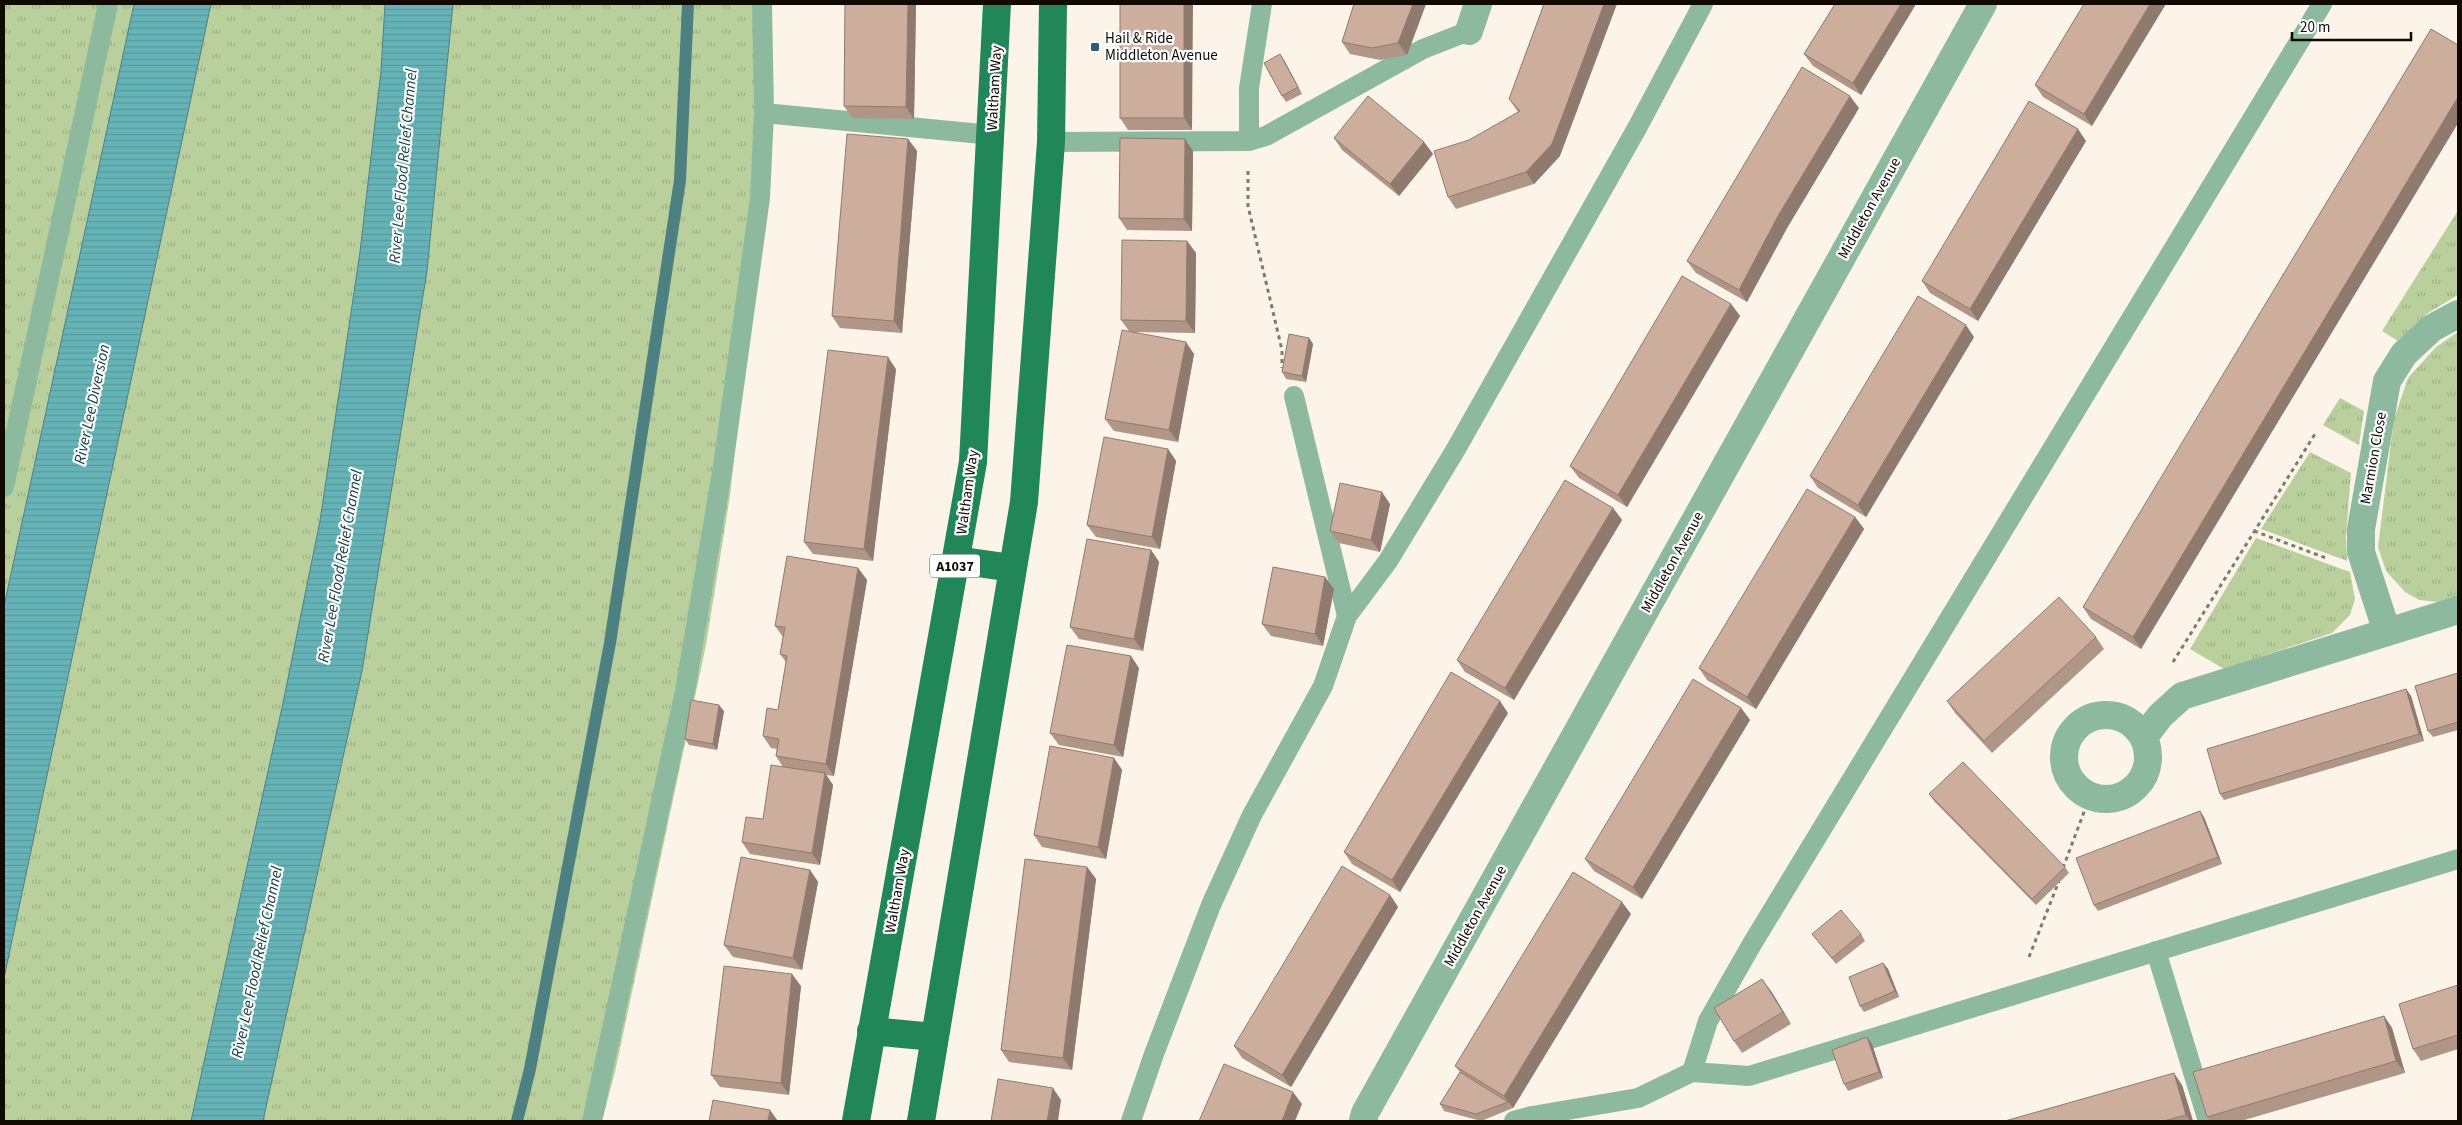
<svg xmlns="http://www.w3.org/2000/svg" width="2462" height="1125" viewBox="0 0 2462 1125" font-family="'Source Sans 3',sans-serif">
<defs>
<pattern id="grass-tufts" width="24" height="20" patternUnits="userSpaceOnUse" patternTransform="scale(1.25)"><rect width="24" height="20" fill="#b9d09d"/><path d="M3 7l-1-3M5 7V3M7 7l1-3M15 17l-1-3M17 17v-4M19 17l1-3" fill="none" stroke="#9eb186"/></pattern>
<pattern id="water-rules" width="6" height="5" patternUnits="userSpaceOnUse" patternTransform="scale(1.25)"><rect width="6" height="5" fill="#66b3b7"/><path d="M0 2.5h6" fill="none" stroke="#57999c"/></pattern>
</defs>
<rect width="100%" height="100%" fill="#fcf4e8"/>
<g fill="url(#grass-tufts)">
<path d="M4 4H134L4 606Z"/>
<path d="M211 4H385L381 71 360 252 320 521 283 703 191 1121H4V978Z"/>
<path d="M453 4H767L765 167 730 496 706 645 615 1072 602 1121H263L362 671 427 271Z"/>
<path d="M2457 212 2458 295 2428 313 2398 341 2382 331Z"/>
<path d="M2458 332V596L2439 602 2419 600 2405 592 2386 571 2378 547 2394 419 2408 378 2436 347Z"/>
<path d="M2340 398 2364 411 2359 445 2323 425Z"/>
<path d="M2310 452 2351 473 2346 536 2347 561 2261 529Z"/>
<path d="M2256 538 2350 572 2355 599 2350 615 2332 633 2224 669 2190 649Z"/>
</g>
<g fill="url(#water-rules)" stroke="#4c8081">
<path d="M134 4H211L4 978V606Z"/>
<path d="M385 4H453L427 271 362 671 263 1121H191L283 703 320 521 360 252 381 71Z"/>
</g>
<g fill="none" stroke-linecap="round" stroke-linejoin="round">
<path stroke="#4c8081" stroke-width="12" d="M517 1121 530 1069 610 643 680 180 688 4"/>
<g stroke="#80796f" stroke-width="3" stroke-dasharray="4 4" stroke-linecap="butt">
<path d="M1248 171V206L1282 350V368"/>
<path d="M2254 531 2326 558"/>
<path d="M2173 662 2315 434"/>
<path d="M2063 868 2090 796"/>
<path d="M2029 957 2059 881"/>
</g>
<g stroke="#8dba9f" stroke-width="20">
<path d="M764 113 992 135"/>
<path d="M1249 141V88L1262 4"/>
<path d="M1051 142 1249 141 1266 136 1423 49 1469 31"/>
<path d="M1294 396 1347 616"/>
<path d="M4 487 108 4"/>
<path d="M2156 951 2208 1121"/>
<path d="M1692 1072 1708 1021 1752 944 2322 4"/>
<path d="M592 1121 685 691 723 466 760 198 764 113 762 4"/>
<path d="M1131 1121 1154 1054 1211 905 1252 815 1323 686 1347 616 1388 561 1456 449 1637 128 1703 4"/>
<path d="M1514 1121 1532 1116 1638 1098 1692 1072 1749 1076 2458 859"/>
</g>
<g stroke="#8dba9f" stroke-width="28">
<path d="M1469 31 1478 4"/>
<path d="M2387 632 2361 552V529L2387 381 2404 354 2432 328 2458 314"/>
<circle cx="2106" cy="757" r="42"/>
<path d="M2144 737 2160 716 2182 696 2458 610"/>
<path d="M1363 1121 1365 1113 1983 4"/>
</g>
<g stroke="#218658" stroke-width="28">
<path d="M956 560 1012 568"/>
<path d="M871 1031 934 1037"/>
<path d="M856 1121 973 462 997 4"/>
<path d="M921 1121 1024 502 1051 142 1053 4"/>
</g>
</g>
<g fill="#b09687">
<path d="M845 4H916L914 119 852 118 844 106Z"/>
<path d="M1120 4 1192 130H1128L1120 118Z"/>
<path d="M1354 4H1426L1407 55 1380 60 1350 54 1342 42Z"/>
<path d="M1544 4 1560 156 1534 184 1456 209 1448 197 1518 112 1509 99Z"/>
<path d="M1835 4H1916L1861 95 1813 66 1804 54Z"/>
<path d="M2084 4 2092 126 2043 97 2035 85Z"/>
<path d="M2458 45V123L2141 649 2091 619 2083 607Z"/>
<path d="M1284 60 1302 94 1286 102 1282 96Z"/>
<path d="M1859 108 1787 228 1747 302 1696 273 1687 261Z"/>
<path d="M1334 138 1424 142 1433 154 1399 196 1342 150Z"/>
<path d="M908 139 917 151 902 333 840 328 832 316Z"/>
<path d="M2086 141 1978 321 1930 293 1922 281Z"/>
<path d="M1193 151 1192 231 1127 230 1119 218Z"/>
<path d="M1187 241 1196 253 1195 333 1135 332 1194 354 1178 442 1114 431 1105 419 1129 331 1121 320Z"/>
<path d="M1731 304 1740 316 1627 507 1579 478 1570 466Z"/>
<path d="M1974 337 1866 517 1818 488 1810 476Z"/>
<path d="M1309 338 1313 344 1306 382 1286 379 1282 372Z"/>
<path d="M896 369 873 561 813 554 804 542Z"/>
<path d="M1168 449 1176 461 1160 549 1096 537 1087 525Z"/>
<path d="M1390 504 1380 552 1339 543 1330 531Z"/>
<path d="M1613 508 1622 520 1514 700 1465 672 1457 660Z"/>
<path d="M1855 517 1864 529 1756 709 1707 680 1699 668Z"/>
<path d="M1151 550 1159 562 1143 651 1079 639 1070 627Z"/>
<path d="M858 568 867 580 834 776 826 775 833 785 820 865 750 854 742 842 763 819 783 767 776 756 777 749 771 748 763 736 778 710 786 662 780 654 783 637 775 626Z"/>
<path d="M1325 577 1334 589 1323 646 1271 636 1262 624Z"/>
<path d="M2096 637 2104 649 1992 753 1955 713 1947 701Z"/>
<path d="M1139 668 1123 757 1059 745 1050 733Z"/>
<path d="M2458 673V730L2433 737 2428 731Z"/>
<path d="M2406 689 2411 696 2424 741 2224 800 2220 794Z"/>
<path d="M1741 708 1750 720 1642 899 1594 871 1585 859Z"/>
<path d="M724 711 717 750 689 745 685 739Z"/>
<path d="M1508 713 1400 892 1352 864 1344 852Z"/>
<path d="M1114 758 1122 770 1106 859 1042 847 1034 835Z"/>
<path d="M1929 794 2065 867 2069 873 2036 905 1934 801Z"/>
<path d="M2204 817 2222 864 2098 911 2094 905Z"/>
<path d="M1087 867 1096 879 1072 1070 1009 1062 1001 1050Z"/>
<path d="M810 870 818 882 802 970 733 957 724 945Z"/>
<path d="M1390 895 1398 907 1291 1087 1242 1058 1234 1046Z"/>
<path d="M1631 914 1513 1108 1481 1121 1444 1111 1440 1104 1460 1072 1455 1066Z"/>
<path d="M1812 934H1861L1865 941 1836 964Z"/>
<path d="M1883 963 1888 969 1899 997 1864 1012 1860 1006Z"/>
<path d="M2458 985V1049L2421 1061 2413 1049Z"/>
<path d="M801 986 789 1095 720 1087 711 1075Z"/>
<path d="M1771 991 1791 1024 1742 1053 1734 1041Z"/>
<path d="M2384 1016 2392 1028 2405 1073 2241 1121H2210L2207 1117Z"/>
<path d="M1867 1037 1872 1044 1883 1078 1848 1091 1844 1084Z"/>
<path d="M2182 1085 2193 1121H2005Z"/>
</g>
<g fill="#907a6e">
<path d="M908 4H916L914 119 906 107Z"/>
<path d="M1184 4H1193L1192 130 1184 118Z"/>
<path d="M1413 4H1426L1407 55 1398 43Z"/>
<path d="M1604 4H1617L1560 156 1534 184 1526 172Z"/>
<path d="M1901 4H1916L1861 95 1853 83Z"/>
<path d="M2150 4H2166L2092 126 2084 114Z"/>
<path d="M1280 54 1284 60 1302 94 1298 87Z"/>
<path d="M1850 96 1859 108 1787 228 1747 302 1739 290 1778 216Z"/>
<path d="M2458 97V123L2141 649 2133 637Z"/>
<path d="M2078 129 2086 141 1978 321 1970 309Z"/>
<path d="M908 139 917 151 902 333 894 321Z"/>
<path d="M1185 139 1193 151 1192 231 1184 219Z"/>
<path d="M1424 142 1433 154 1399 196 1390 184Z"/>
<path d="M1187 241 1196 253 1195 333 1186 321Z"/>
<path d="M1731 304 1740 316 1627 507 1618 495Z"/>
<path d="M1966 325 1974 337 1866 517 1858 505Z"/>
<path d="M1309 338 1313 344 1306 382 1302 376Z"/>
<path d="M1186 342 1194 354 1178 442 1169 430Z"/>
<path d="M888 357 896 369 873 561 864 549Z"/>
<path d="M1168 449 1176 461 1160 549 1152 537Z"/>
<path d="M1382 492 1390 504 1380 552 1371 540Z"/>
<path d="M1613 508 1622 520 1514 700 1505 688Z"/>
<path d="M1855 517 1864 529 1756 709 1747 697Z"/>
<path d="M1151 550 1159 562 1143 651 1134 639Z"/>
<path d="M858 568 867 580 834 776 826 764Z"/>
<path d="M1325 577 1334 589 1323 646 1315 634Z"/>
<path d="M1131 656 1139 668 1123 757 1114 745Z"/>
<path d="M2406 689 2411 696 2424 741 2419 734Z"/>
<path d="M1500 701 1508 713 1400 892 1392 880Z"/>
<path d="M719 705 724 711 717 750 713 744Z"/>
<path d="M1741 708 1750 720 1642 899 1633 887Z"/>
<path d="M1114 758 1122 770 1106 859 1098 847Z"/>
<path d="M825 773 833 785 820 865 812 853Z"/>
<path d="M2200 811 2204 817 2222 864 2218 857Z"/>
<path d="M1087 867 1096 879 1072 1070 1063 1058Z"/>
<path d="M810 870 818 882 802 970 793 958Z"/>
<path d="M1390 895 1398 907 1291 1087 1282 1075Z"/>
<path d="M1622 902 1631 914 1513 1108 1504 1096Z"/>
<path d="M1883 963 1888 969 1899 997 1895 991Z"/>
<path d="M792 974 801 986 789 1095 781 1083Z"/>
<path d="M1762 979 1771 991 1791 1024 1783 1012Z"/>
<path d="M2384 1016 2392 1028 2405 1073 2396 1061Z"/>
<path d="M1867 1037 1872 1044 1883 1078 1879 1072Z"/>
<path d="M2174 1073 2182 1085 2193 1121H2190L2186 1115Z"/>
<path d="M1053 1088 1061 1100 1058 1121H1047Z"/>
<path d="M1293 1092 1302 1104 1295 1121H1282Z"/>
<path d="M770 1110 778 1121H768Z"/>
</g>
<g fill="#cdae9d" stroke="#907a6e">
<path d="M845 4H908L906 107 844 106Z"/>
<rect x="1120" y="4" width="64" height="114"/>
<path d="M1354 4H1413L1398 43 1372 48 1342 42Z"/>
<path d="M1544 4H1604L1552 144 1526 172 1448 197 1434 151 1469 140 1520 111 1509 99Z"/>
<path d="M1835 4H1901L1853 83 1804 54Z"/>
<path d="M2084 4H2150L2084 114 2035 85Z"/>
<path d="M2431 29 2458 45V97L2133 637 2083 607Z"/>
<path d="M1280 54 1298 87 1282 96 1264 63Z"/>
<path d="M1802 67 1850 96 1778 216 1739 290 1687 261Z"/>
<path d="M1368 96 1424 142 1390 184 1334 138Z"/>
<path d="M2029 101 2078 129 1970 309 1922 281Z"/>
<path d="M847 134 908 139 894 321 832 316Z"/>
<path d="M1120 138 1185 139 1184 219 1119 218Z"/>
<path d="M1122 240 1187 241 1186 321 1121 320Z"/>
<path d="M1682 276 1731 304 1618 495 1570 466Z"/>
<path d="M1918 296 1966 325 1858 505 1810 476Z"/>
<path d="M1122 330 1186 342 1169 430 1105 419Z"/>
<path d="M1289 334 1309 338 1302 376 1282 372Z"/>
<path d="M828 350 888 357 864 549 804 542Z"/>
<path d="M1104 437 1168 449 1152 537 1087 525Z"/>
<path d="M1565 480 1613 508 1505 688 1457 660Z"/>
<path d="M1340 483 1382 492 1371 540 1330 531Z"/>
<path d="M1807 489 1855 517 1747 697 1699 668Z"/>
<path d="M1087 539 1151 550 1134 639 1070 627Z"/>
<path d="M787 556 858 568 826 764 776 756 779 739 763 736 767 708 778 710 787 656 780 654 785 627 775 626Z"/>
<path d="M1273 567 1325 577 1315 634 1262 624Z"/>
<path d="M2059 597 2096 637 1984 741 1947 701Z"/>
<path d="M1067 645 1131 656 1114 745 1050 733Z"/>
<path d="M1451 672 1500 701 1392 880 1344 852Z"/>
<path d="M2458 673V722L2428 731 2415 686Z"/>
<path d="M1693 679 1741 708 1633 887 1585 859Z"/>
<path d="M2406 689 2419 734 2220 794 2207 749Z"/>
<path d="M691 700 719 705 713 744 685 739Z"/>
<path d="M1050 746 1114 758 1098 847 1034 835Z"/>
<path d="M1963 762 2065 867 2032 899 1929 794Z"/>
<path d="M771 765 825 773 812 853 742 842 746 817 763 819Z"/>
<path d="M2200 811 2218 857 2094 905 2076 858Z"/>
<path d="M741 857 810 870 793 958 724 945Z"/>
<path d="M1025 859 1087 867 1063 1058 1001 1050Z"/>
<path d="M1342 866 1390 895 1282 1075 1234 1046Z"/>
<path d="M1573 872 1622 902 1504 1096 1455 1066Z"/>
<path d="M1841 910 1861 934 1832 958 1812 934Z"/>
<path d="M1883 963 1895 991 1860 1006 1849 977Z"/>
<path d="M724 966 792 974 781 1083 711 1075Z"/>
<path d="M1762 979 1783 1012 1734 1041 1714 1008Z"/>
<path d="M2458 985V1035L2413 1049 2399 1004Z"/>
<path d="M2384 1016 2396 1061 2207 1117 2193 1072Z"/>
<path d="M1867 1037 1879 1072 1844 1084 1832 1050Z"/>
<path d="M1224 1064 1293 1092 1282 1121H1199Z"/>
<path d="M1460 1072 1508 1102 1476 1114 1440 1104Z"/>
<path d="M2174 1073 2186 1115 2164 1121H2005Z"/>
<path d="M998 1079 1053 1088 1047 1121H991Z"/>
<path d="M713 1100 770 1110 768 1121H709Z"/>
</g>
<rect fill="#2c5c7b" stroke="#fff" stroke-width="2" x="1090" y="42" width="10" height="10" rx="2.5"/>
<g text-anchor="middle" stroke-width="4.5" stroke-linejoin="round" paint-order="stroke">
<rect fill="#fff" stroke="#58544f" stroke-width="1" x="930" y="554.5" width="50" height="23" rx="4"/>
<g font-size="14" font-weight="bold" fill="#110a03">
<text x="955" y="571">A1037</text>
</g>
<g font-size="15" fill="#110a03" stroke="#fff" text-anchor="start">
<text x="1105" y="43">Hail &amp; Ride<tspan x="1105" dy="17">Middleton Avenue</tspan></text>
</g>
<g font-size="15" fill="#110a03" stroke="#fff">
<text transform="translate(994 88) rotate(-87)" y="5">Waltham Way</text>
<text transform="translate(1869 208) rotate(-61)" y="5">Middleton Avenue</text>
<text transform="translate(2373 458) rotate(-80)" y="5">Marmion Close</text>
<text transform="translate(967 492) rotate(-82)" y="5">Waltham Way</text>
<text transform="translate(1672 562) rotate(-61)" y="5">Middleton Avenue</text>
<text transform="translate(897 891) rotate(-80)" y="5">Waltham Way</text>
<text transform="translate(1475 916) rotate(-61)" y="5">Middleton Avenue</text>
</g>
<g font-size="16" font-style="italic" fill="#1b4042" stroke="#fff">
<text transform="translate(402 166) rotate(-85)" y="6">River Lee Flood Relief Channel</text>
<text transform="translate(91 404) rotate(-78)" y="6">River Lee Diversion</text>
<text transform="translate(339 566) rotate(-80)" y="6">River Lee Flood Relief Channel</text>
<text transform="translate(256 962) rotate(-78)" y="6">River Lee Flood Relief Channel</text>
</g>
</g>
<rect width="2462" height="1125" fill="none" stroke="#110a03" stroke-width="10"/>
<path d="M2292 32v8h119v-8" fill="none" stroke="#110a03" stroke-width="2.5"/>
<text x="2300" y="32" font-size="15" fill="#110a03" stroke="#ffffff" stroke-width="4" paint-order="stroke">20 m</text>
</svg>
